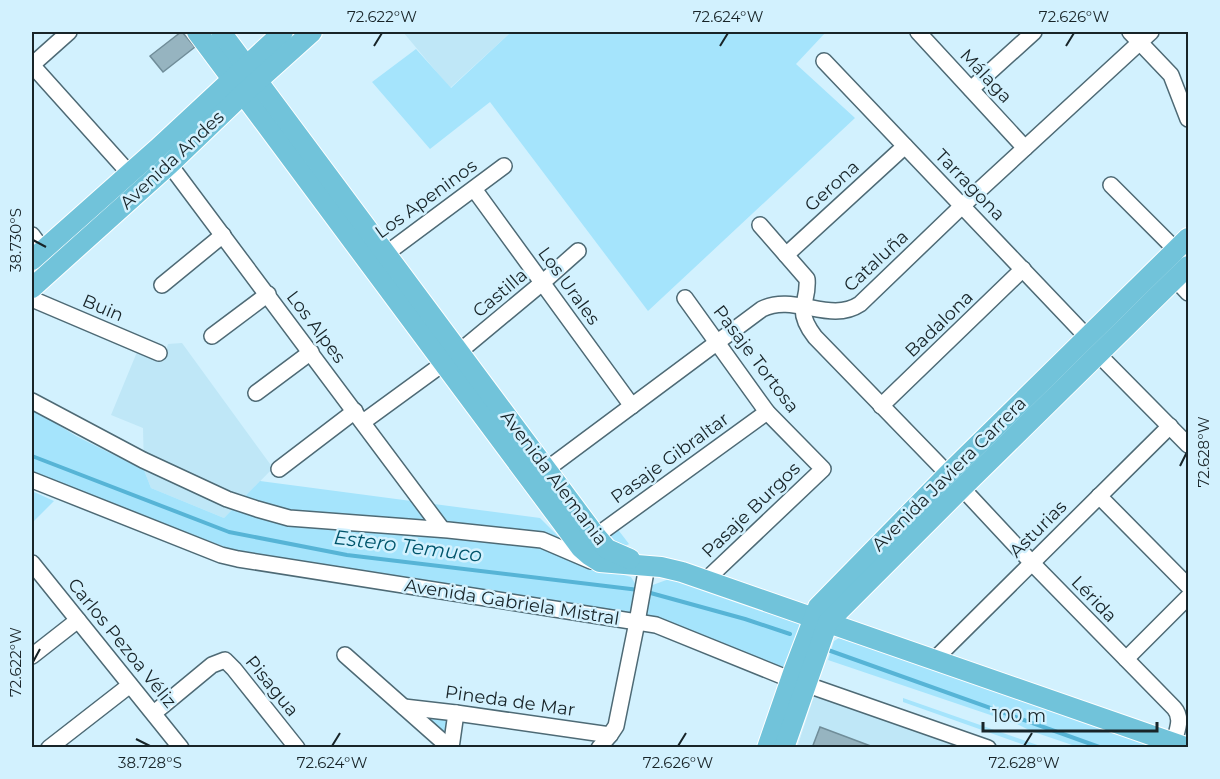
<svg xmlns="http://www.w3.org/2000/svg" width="1220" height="779" viewBox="0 0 1220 779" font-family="Montserrat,sans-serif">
<rect width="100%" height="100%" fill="#d2f1fe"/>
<g fill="#bfe7f7">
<path d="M403 32H511L450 88Z"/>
<path d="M182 343 273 468 224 518 151 488 144 470 143 428 111 415 137 352 163 362 168 344Z"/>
<path d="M815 693 968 748H797Z"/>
</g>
<g fill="#a5e4fc">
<path d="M511 32H826L796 64 855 118 648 311 490 102 430 149 372 82 416 49 451 88Z"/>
<path d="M32 410 41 414 76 436 144 470 151 488 224 518 260 481 540 518 586 564 631 577 636 585 631 616 233 550 132 512 32 471Z"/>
<path d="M32 491 54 501 32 523Z"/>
<path d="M616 527 629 544 621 548 608 533Z"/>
<path d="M669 579 685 581 804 626 788 668 779 666 645 614 650 586Z"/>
<path d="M839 638 922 665 1155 747H1078L1031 731 1017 724 828 660 834 641Z"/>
<path d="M903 698 1043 747H1030L903 702Z"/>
<path d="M416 710 450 716 447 738Z"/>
</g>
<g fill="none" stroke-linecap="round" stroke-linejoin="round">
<g stroke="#56b4d6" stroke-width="4">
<path d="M32 456 229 532 347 555 639 590"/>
<path d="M647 592 745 619 790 634"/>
<path d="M828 650 1102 748"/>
</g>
</g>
<g fill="#96b4c0" stroke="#708d99" stroke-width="1.5">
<path d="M181 32H182L195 47 163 72 150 56Z"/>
<path d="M820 727 876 748H812Z"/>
</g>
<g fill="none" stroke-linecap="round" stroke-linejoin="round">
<g stroke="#4e6a75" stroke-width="18">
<g id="minor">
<path d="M918 32 1025 148"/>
<path d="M1130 32 1171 75 1188 119"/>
<path d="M824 61 1087 337"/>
<path d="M32 65 129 173"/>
<path d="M32 65 69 32"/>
<path d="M971 89 1034 32"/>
<path d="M164 157 442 529"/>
<path d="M1111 185 1176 250"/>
<path d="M474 189 632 406"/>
<path d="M760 225 807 279C808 289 806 295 804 304 801 315 808 328 815 337L948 474"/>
<path d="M32 235 48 257"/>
<path d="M786 255 905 146"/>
<path d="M379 259 504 166"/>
<path d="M1175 279 1188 293"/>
<path d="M162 285 223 235"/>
<path d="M685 298 767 412 823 469 706 580"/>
<path d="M32 299 159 353"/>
<path d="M212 336 268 294"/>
<path d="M1098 354 1188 445"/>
<path d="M256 393 311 352"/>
<path d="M32 401 143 460 227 499 257 509 289 518 448 530 542 540 591 561"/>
<path d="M881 406 1023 269"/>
<path d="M363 422 459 352 542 283 578 251"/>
<path d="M279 469 355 411"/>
<path d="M539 475 762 309C794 293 830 324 860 304L962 206 1151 32"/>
<path d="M32 480 221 555 238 559 656 625 782 676 988 748"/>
<path d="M962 488 1032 563 1174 708C1183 718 1177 730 1174 742"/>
<path d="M1099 496 1188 586"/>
<path d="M596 536 767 412"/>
<path d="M32 563 181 748"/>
<path d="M345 655 450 748"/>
<path d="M32 656 78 620"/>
<path d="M935 659 1170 426"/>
<path d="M1126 659 1188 597"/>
<path d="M404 707 456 713 610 735"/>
<path d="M154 713 212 665 225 660 234 669 297 748"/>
<path d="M49 748 130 685"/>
<path d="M451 748 456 713"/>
<path d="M599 748 610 735 616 726 637 622 647 566"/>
</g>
</g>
<g stroke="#fff" stroke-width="22">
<g id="major">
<path d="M197 32 581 548 589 555 600 562 661 567 682 572 1188 748"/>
<path d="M221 32 596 536 607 549 630 559"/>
<path d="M32 260 157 149 283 32"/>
<path d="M32 288 170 164 244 93 312 32"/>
<path d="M767 748 794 670 818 607 948 474 1188 238"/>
<path d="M784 748 828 622 962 488 1188 266"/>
</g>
</g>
<use href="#minor" stroke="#fff" stroke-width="15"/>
<use href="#major" stroke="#71c3da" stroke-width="20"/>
</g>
<path fill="none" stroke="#182428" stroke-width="2" d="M374 46 382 33M720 46 728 33M1066 46 1074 33M33 240 46 247M1180 466 1187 452M33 662 40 649M136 739 150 746M332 746 340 733M678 746 686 733M1024 746 1032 733"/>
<g text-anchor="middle" stroke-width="5" stroke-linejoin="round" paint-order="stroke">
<g font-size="18" fill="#182428" stroke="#d2f1fe">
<text transform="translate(986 76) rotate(47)" y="6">Málaga</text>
<text transform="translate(172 160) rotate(-43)" y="6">Avenida Andes</text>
<text transform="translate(970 185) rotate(46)" y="6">Tarragona</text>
<text transform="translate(832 186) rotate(-42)" y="6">Gerona</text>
<text transform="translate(426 199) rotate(-36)" y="6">Los Apeninos</text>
<text transform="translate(876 261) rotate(-43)" y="6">Cataluña</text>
<text transform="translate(569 286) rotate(54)" y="6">Los Urales</text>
<text transform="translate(500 293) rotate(-40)" y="6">Castilla</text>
<text transform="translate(103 308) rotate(23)" y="6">Buin</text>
<text transform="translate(939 324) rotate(-44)" y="6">Badalona</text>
<text transform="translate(316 327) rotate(53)" y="6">Los Alpes</text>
<text transform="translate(756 359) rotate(53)" y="6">Pasaje Tortosa</text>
<text transform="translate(670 458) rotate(-36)" y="6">Pasaje Gibraltar</text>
<text transform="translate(949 474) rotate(-45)" y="6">Avenida Javiera Carrera</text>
<text transform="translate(554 478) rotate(53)" y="6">Avenida Alemania</text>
<text transform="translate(751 510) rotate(-44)" y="6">Pasaje Burgos</text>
<text transform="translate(1038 529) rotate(-45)" y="6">Asturias</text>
<text transform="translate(1094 599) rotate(46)" y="6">Lérida</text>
<text transform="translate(512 602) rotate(9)" y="6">Avenida Gabriela Mistral</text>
<text transform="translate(122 643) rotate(51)" y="6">Carlos Pezoa Véliz</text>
<text transform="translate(272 686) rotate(51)" y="6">Pisagua</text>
<text transform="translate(510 701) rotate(8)" y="6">Pineda de Mar</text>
</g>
<g font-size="20" font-style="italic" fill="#00556c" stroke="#d2f1fe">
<text transform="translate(408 546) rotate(7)" y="7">Estero Temuco</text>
</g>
</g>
<rect width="1220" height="779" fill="none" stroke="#d2f1fe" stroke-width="66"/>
<path d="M983 722v9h174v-9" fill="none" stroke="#182428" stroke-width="3"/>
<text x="992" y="722" font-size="18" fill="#182428" stroke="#d2f1fe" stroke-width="4.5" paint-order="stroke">100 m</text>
<rect x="33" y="33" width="1154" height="713" fill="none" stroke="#182428" stroke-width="2"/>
<g font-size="15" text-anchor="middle" fill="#182428">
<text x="382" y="22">72.622°W</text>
<text x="728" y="22">72.624°W</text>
<text x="1074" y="22">72.626°W</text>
<text transform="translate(16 240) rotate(-90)" y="5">38.730°S</text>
<text transform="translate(1204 452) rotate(-90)" y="5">72.628°W</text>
<text transform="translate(16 662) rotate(-90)" y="5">72.622°W</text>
<text x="150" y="768">38.728°S</text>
<text x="332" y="768">72.624°W</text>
<text x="678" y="768">72.626°W</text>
<text x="1024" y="768">72.628°W</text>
</g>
</svg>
